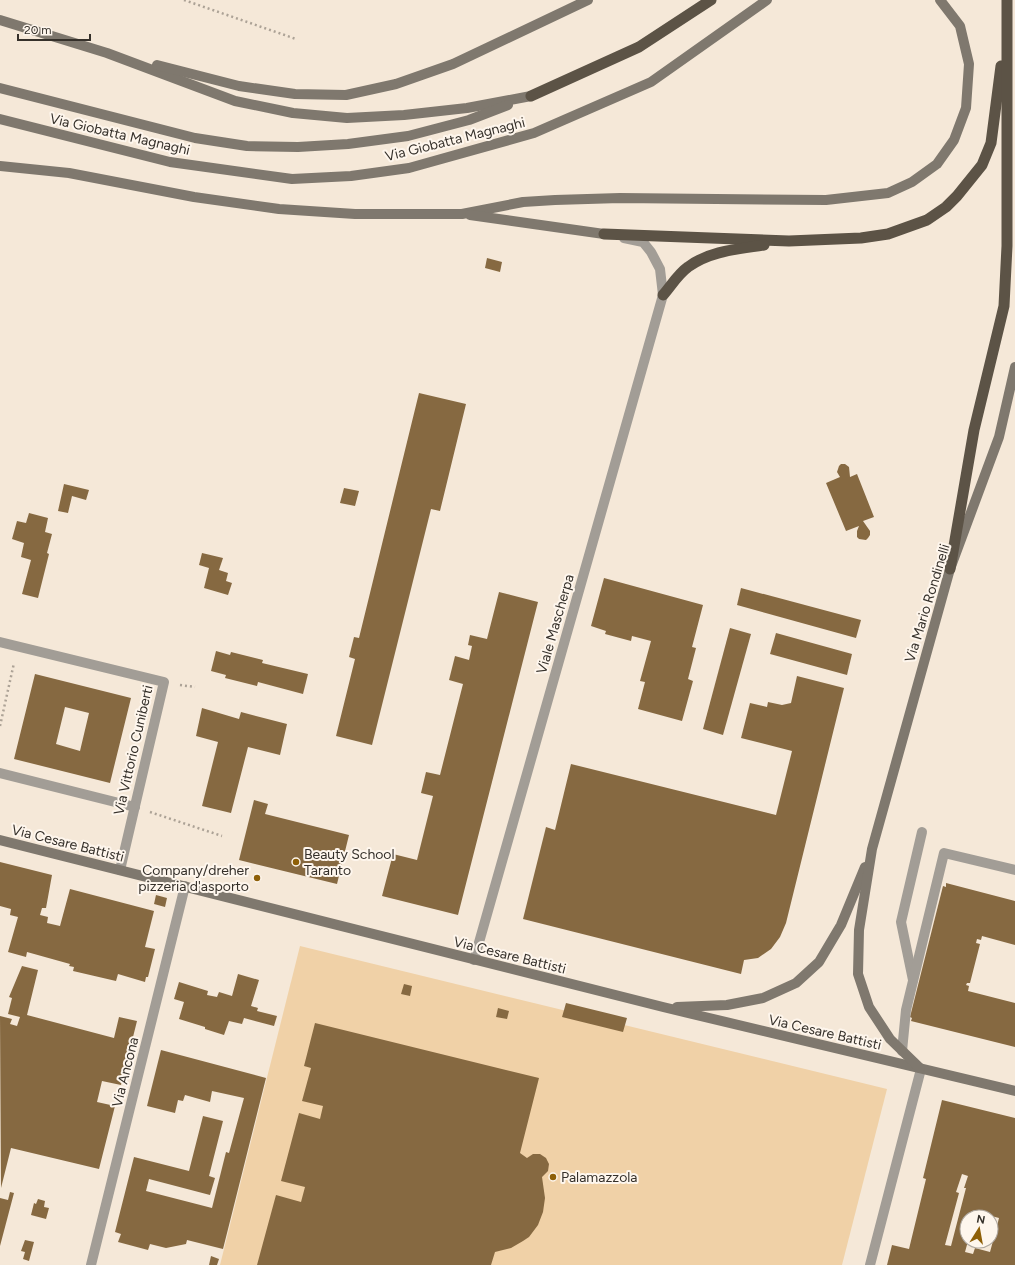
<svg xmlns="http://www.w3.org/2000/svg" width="1015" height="1265" viewBox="0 0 1015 1265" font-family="Figtree,sans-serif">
<rect width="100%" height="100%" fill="#f5e8d8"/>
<path fill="#f0d1a7" d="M300 946 887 1089 842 1265H220Z"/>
<g fill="#866941" fill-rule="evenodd">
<path d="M487 258 502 262 500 272 485 268Z"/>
<path d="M419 393 466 404 440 511 431 509 372 745 336 736 355 659 349 657 354 637 359 638Z"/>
<path d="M841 464H845L849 467 850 477 857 474 874 517 863 521 870 531V535L868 538 866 540 859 539 857 537V531L859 526 846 531 826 483 840 477 837 472 839 466Z"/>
<path d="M64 484 89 490 86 500 72 496 68 513 58 511Z"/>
<path d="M344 488 359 491 355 506 340 503Z"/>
<path d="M29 513 48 518 45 532 52 534 47 553 49 554 38 598 22 594 31 560 21 557 24 543 12 539 17 521 26 523Z"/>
<path d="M202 553 223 558 219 570 228 573 226 581 232 583 228 595 204 588 209 568 199 565Z"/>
<path d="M604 578 703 605 692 647 696 648 688 679 693 681 682 721 638 709 645 682 640 681 651 641 632 636 631 641 605 634 606 631 591 626Z"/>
<path d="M741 588 861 620 856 638 737 605Z"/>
<path d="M499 592 538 602 458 915 382 896 393 854 417 860 433 796 421 793 426 772 440 775 463 684 449 680 455 656 469 660 472 646 468 645 470 635 487 639Z"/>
<path d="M730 628 751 634 723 735 703 729Z"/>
<path d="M776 633 852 654 847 675 770 654Z"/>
<path d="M216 651 230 655 231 652 263 660 262 663 308 674 303 694 258 682 257 686 225 678 226 675 211 671Z"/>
<path d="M35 674 131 698 110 783 14 759ZM65 707 89 713 80 751 56 744Z"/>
<path d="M797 676 844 688 786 923 780 937 771 949 758 958 744 960 741 974 523 919 546 827 555 830 571 764 776 815 792 751 741 738 750 703 767 707 768 702 782 705 791 703Z"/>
<path d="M202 708 239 719 241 712 287 724 280 755 248 747 231 813 202 806 218 742 196 736Z"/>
<path d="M254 800 268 804 265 814 349 835 337 884 239 860Z"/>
<path d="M0 862 52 875 46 908H42L40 915 48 917 47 923 60 926 70 889 154 911 145 947 155 949 148 977H146L145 982 118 974 116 981 73 971 74 967 69 966 70 964 27 952 26 957 8 952 18 917 10 915 11 909 0 906Z"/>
<path d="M946 883 1015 901V945L982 936 981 940 977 939 976 943 980 944 970 983H967L966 985 969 986 968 991 1015 1003V1047L911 1021 912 1018 910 1017 943 886 946 887Z"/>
<path d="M156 895 167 898 165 907 154 904Z"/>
<path d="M22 966 38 970 27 1015 114 1038 119 1017 137 1021 121 1085 102 1081 97 1102 115 1106 99 1169 11 1148 1 1188 0 1016 12 1019 10 1024 17 1026 20 1017 8 1014 12 998 9 997Z"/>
<path d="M238 974 259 980 251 1006 258 1008 257 1011 277 1016 274 1026 244 1018 242 1024 229 1021 224 1035 205 1029V1027L179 1019 184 1002 174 999 179 982 208 991 207 995 217 997 219 992 232 996Z"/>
<path d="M404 984 412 986 410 996 401 994Z"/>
<path d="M566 1003 627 1018 623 1032 562 1017Z"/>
<path d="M498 1008 509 1011 507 1019 496 1017Z"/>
<path d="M315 1023 539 1078 520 1153 527 1158 533 1154H540L546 1158 549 1164 548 1171 542 1177 545 1198 543 1212 538 1225 529 1237 523 1241 511 1248 495 1252 491 1265H257L276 1195 301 1202 305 1187 281 1181 299 1113 320 1119 323 1106 302 1101 311 1068 304 1066Z"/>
<path d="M161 1050 266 1078 223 1249 187 1240 186 1244 166 1248 150 1244 148 1250 118 1242 121 1234 115 1232 134 1157 189 1171 203 1116 223 1121 209 1176 215 1178 210 1195 149 1179 146 1191 212 1208 226 1152 229 1153 244 1098 212 1091 210 1102 185 1095 183 1101 178 1100 175 1113 147 1106Z"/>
<path d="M942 1100 1015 1118V1265H887L892 1245 909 1249 926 1179 923 1178ZM962 1174 968 1176 964 1188H966L951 1246 945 1245 959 1193 956 1192ZM976 1212 999 1218 997 1226 993 1224 991 1241H993L990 1252 975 1248 973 1254 965 1252 968 1241H967V1217H975Z"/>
<path d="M10 1192 14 1193 0 1246V1198L8 1200Z"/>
<path d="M38 1199 45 1201 44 1207 49 1208 46 1219 31 1215 34 1203 36 1204Z"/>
<path d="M25 1240 34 1242 29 1261 23 1259 25 1252 21 1251Z"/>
<path d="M211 1256 219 1259 217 1265H209Z"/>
</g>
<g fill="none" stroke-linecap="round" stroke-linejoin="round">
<g stroke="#aca296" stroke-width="2.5" stroke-dasharray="2 3" stroke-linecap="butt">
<path d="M184 0 296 39"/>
<path d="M180 685 195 687"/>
<path d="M0 726 14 663"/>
<path d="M150 812 222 836"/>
</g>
<path stroke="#a29d96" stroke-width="10" d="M913 980 901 922 922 832"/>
<g stroke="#a29d96" stroke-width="10">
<path d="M0 642 164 682 120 870"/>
<path d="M0 773 135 807"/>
<path d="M474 960 663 295 660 269 651 252 643 242 624 238"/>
<path d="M902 1051 906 1010 944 853 1015 870"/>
<path d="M91 1265 185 886"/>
<path d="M870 1265 921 1069"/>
</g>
<g stroke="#7f786e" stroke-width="10">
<path d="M0 20 107 53 235 101 293 113 347 118 404 115 467 108 531 96"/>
<path d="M157 65 239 86 295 94 346 95 396 84 453 64 588 0"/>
<path d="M0 88 195 138 247 146 298 147 348 144 408 136 469 120 508 105"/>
<path d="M0 119 170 162 292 179 351 176 409 168 534 133 651 82 767 0"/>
<path d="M0 166 69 173 194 197 279 209 355 214H462L523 202 555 200 620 198 826 200 888 193 912 182 937 164 954 140 966 108 969 64 960 26 940 0"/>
<path d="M470 215 604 234"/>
<path d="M0 840 663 1007 1015 1091"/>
<path d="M677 1007 727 1005 763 998 796 983 819 962 841 925 865 867"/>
<path d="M920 1068 890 1039 869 1007 858 974 859 930 872 849 950 569 999 437 1015 367"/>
</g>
<g stroke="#5c5346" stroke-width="11">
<path d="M531 96 639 47 711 0"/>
<path d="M604 234 789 241 861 238 888 234 927 220 946 207 957 196 982 165 991 143 1001 66"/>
<path d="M663 295C671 286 678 274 688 267 709 251 738 249 764 245"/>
<path d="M950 569 974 430 1004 306 1007 246V0"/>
</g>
</g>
<g fill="#8e5f07" stroke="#fef6ed" stroke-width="1.5">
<circle cx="296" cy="862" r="4"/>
<circle cx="257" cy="878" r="4"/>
<circle cx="553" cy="1177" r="4"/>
</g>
<g text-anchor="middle" stroke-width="4" stroke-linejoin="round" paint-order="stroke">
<g font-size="14" fill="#35302a" stroke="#fef6ed">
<text transform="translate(120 134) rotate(13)" y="5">Via Giobatta Magnaghi</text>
<text transform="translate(455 139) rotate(-14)" y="5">Via Giobatta Magnaghi</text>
<text transform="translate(927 603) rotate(-73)" y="5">Via Mario Rondinelli</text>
<text transform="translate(555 624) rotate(-74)" y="5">Viale Mascherpa</text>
<text transform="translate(133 750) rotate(-77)" y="5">Via Vittorio Cuniberti</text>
<text transform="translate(68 843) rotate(14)" y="5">Via Cesare Battisti</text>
<text transform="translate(510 955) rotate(14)" y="5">Via Cesare Battisti</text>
<text transform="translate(825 1032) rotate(13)" y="5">Via Cesare Battisti</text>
<text transform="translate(125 1072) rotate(-76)" y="5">Via Ancona</text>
</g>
<g font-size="14" fill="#35302a" stroke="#fef6ed" text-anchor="start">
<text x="304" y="859">Beauty School<tspan x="304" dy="16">Taranto</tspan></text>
<text x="249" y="875" text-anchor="end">Company/dreher<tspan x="249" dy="16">pizzeria d'asporto</tspan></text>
<text x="561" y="1182">Palamazzola</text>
</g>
</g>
<g transform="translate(979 1229) rotate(11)"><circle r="19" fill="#fef6ed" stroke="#aea79f"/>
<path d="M0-3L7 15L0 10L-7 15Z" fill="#8e5f07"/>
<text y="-6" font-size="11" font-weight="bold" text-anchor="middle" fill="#35302a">N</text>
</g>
<path d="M18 34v6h72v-6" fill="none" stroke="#35302a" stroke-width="2"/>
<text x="24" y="34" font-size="12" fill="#35302a" stroke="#fef6ed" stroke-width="3" paint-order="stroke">20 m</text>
</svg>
